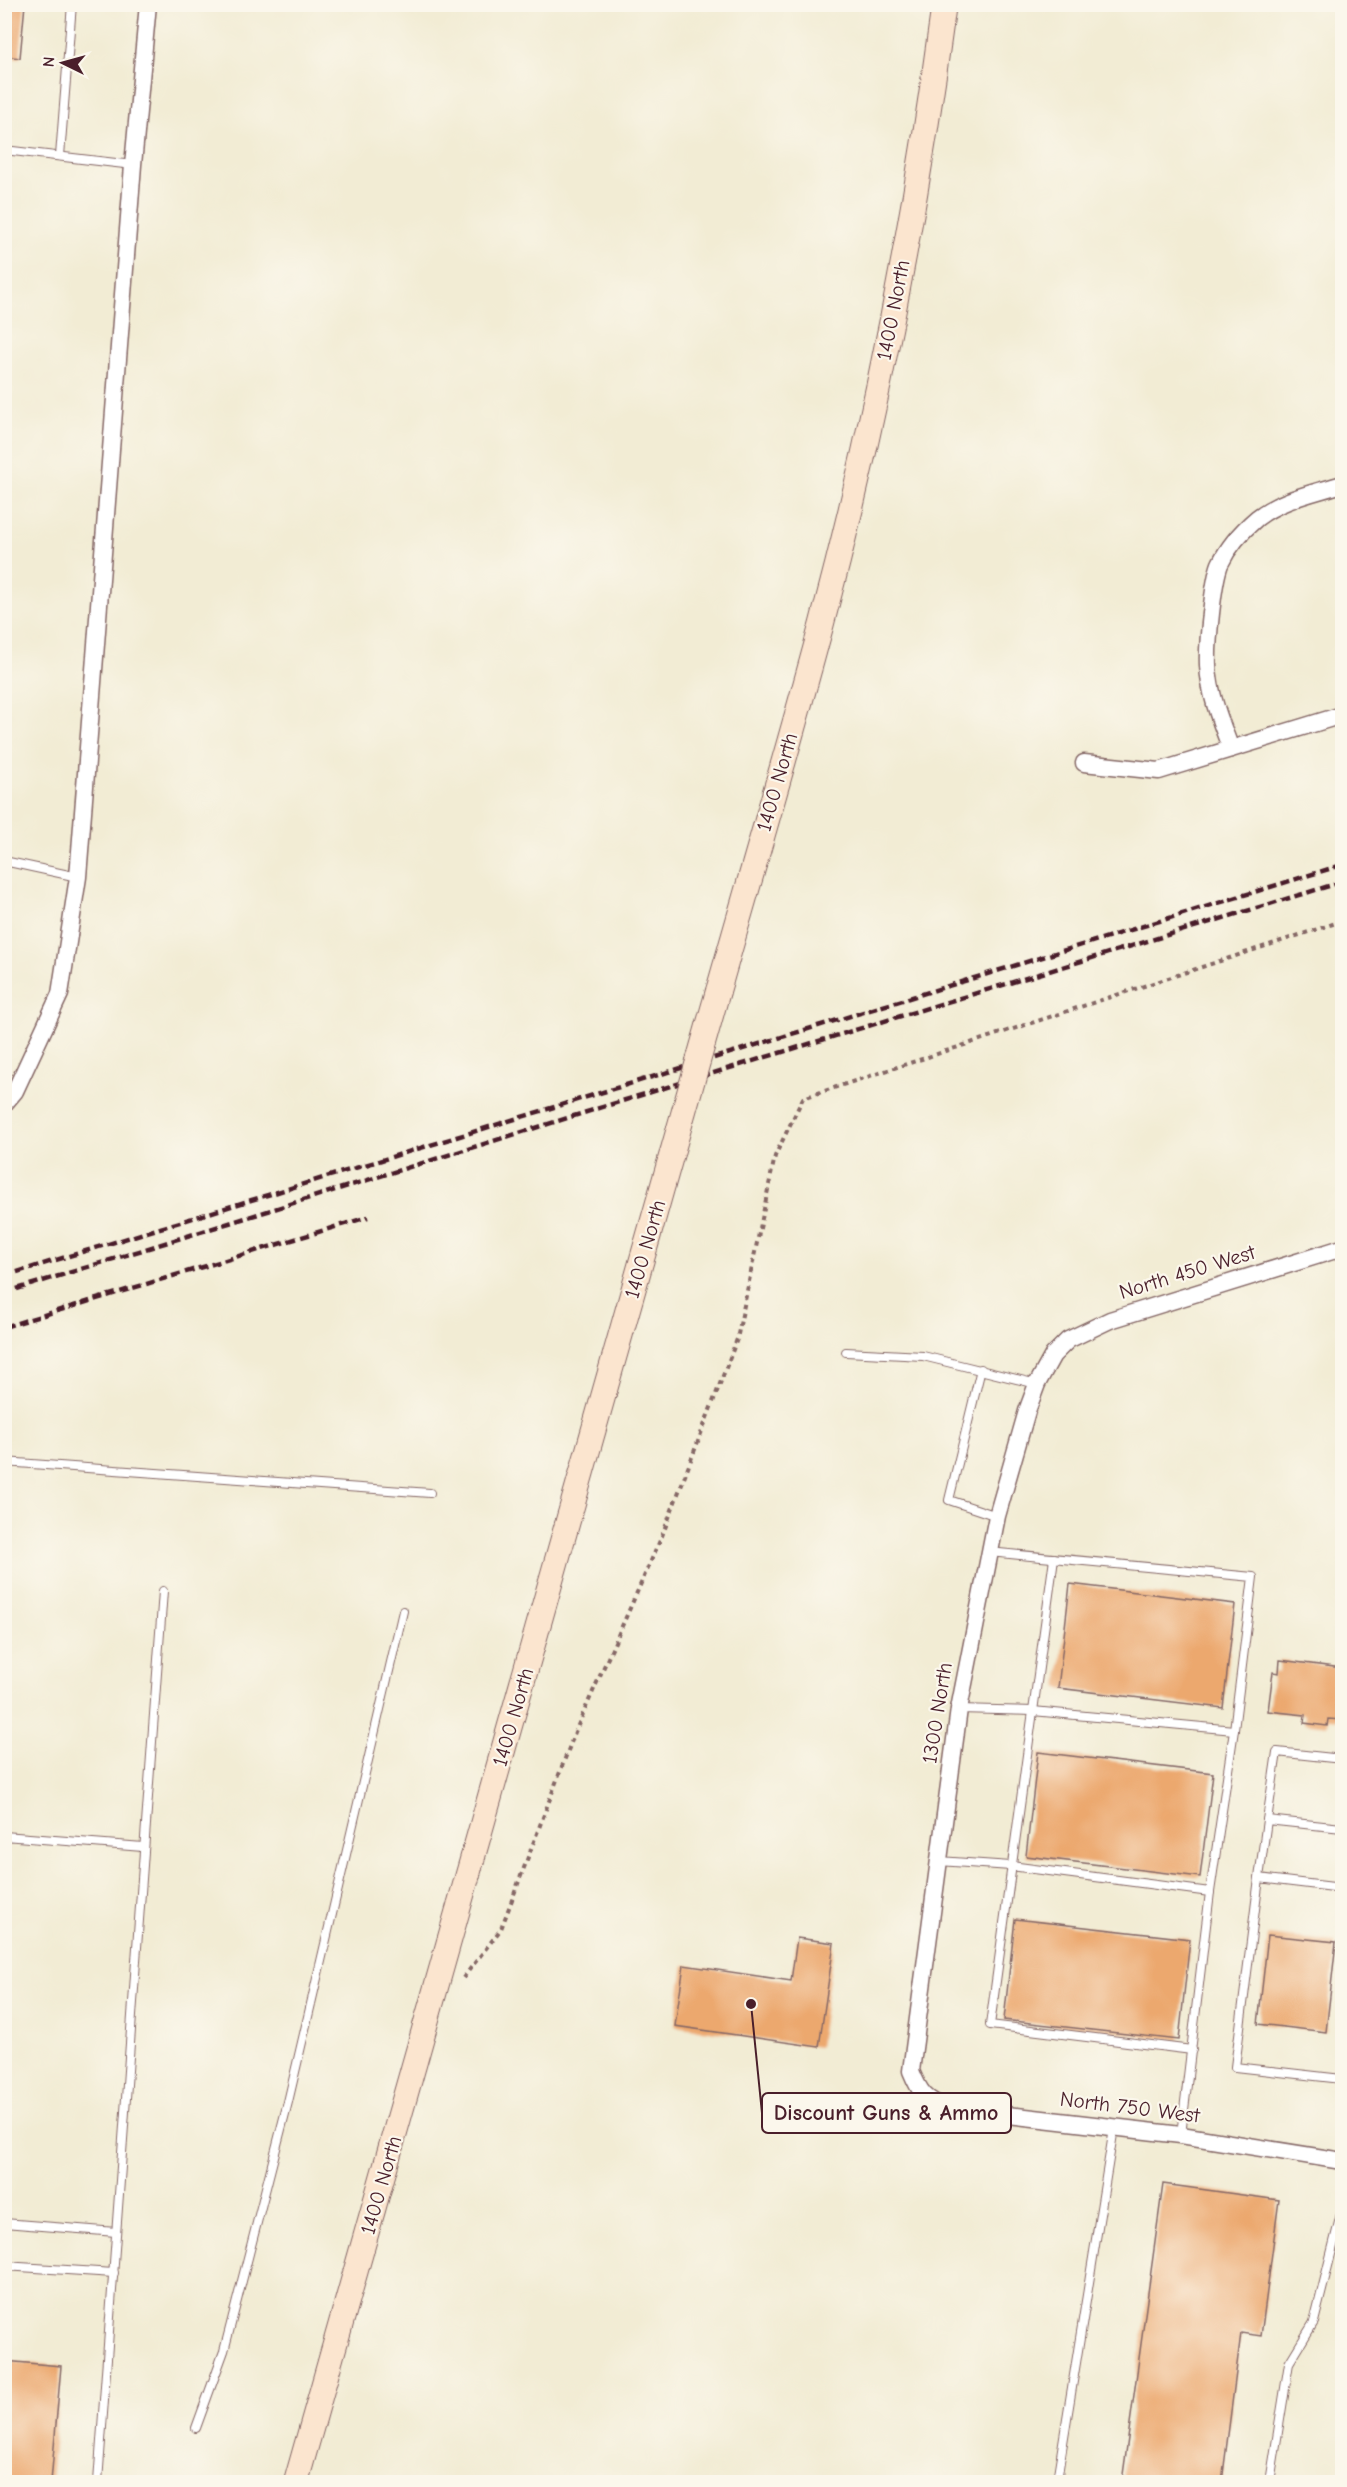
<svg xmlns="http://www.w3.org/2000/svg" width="1347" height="2487" viewBox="0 0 1347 2487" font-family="'Comic Neue',sans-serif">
<rect width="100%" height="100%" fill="#fbf7ec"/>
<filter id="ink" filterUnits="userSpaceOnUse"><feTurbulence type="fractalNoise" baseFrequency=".0167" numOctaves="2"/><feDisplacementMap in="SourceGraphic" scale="12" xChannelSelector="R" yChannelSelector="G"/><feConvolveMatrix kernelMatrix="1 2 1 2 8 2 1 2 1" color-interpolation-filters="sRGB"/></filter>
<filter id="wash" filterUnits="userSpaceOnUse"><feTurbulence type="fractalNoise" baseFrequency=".008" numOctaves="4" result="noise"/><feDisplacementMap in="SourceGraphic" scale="24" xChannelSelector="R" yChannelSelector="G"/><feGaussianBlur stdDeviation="1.35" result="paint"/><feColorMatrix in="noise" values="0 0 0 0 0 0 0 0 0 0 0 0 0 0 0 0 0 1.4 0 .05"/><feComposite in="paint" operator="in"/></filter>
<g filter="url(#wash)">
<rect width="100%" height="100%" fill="#f2ecd4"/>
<g id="blocks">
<g fill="#eca86e">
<path d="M4 4H25L20 58 4 56Z"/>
<path d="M1070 1584 1235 1604 1223 1708 1058 1688Z"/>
<path d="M1280 1660 1342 1668V1720L1328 1719 1327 1726 1304 1723 1305 1715 1268 1711 1273 1672 1279 1673Z"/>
<path d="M1038 1752 1213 1773 1200 1877 1026 1856Z"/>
<path d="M1015 1919 1190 1939 1179 2040 1004 2020Z"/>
<path d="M1268 1935 1336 1942 1326 2032 1258 2024Z"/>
<path d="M797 1938 834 1943 819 2047 675 2026 684 1965 791 1981Z"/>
<path d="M1163 2184 1279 2200 1261 2336 1241 2333 1222 2482H1122Z"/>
<path d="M4 2361 61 2366 51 2482H4Z"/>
</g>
</g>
</g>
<g filter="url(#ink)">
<use href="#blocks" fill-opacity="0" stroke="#856766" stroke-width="1.5"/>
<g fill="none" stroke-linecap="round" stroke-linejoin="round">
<g stroke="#856766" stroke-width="10">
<g id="lane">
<path d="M4 150 133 165"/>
<path d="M60 156 72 4"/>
<path d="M4 861 78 877"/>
<path d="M846 1352 923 1356 1037 1384"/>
<path d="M981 1369 949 1500 997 1516"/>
<path d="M4 1462 430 1493"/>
<path d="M989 1552 1253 1577 1234 1730 1210 1892 1181 2135"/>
<path d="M1054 1558 990 2025 1192 2050"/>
<path d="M959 1709 1033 1711 1234 1730"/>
<path d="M1267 1820 1277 1752 1342 1759"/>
<path d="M4 1836 143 1847"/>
<path d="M939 1861 1011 1866 1210 1892"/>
<path d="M1259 1878 1267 1820 1342 1828"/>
<path d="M1342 1888 1259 1878 1235 2067 1342 2079"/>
<path d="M4 2223 116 2232"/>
<path d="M4 2266 114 2273"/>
<path d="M196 2428 224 2351 288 2102 403 1611"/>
<path d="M98 2482 163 1591"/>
<path d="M1063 2482 1058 2474 1114 2128"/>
<path d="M1270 2482 1289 2363 1314 2322 1342 2210"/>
</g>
</g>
<g stroke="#856766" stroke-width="19">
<g id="street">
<path d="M1231 749C1221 723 1209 693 1208 665 1207 644 1213 582 1220 564 1228 547 1243 530 1257 518 1281 499 1315 493 1342 484"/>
<path d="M1084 763 1159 771 1342 715"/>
<path d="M4 1104 15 1091 60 994 78 877 133 165 148 4"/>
<path d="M1342 1248 1110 1320 1068 1340 1053 1355 1037 1384 1027 1411 997 1516 959 1709 911 2071C920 2093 925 2100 947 2108L1181 2135 1342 2161"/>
</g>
</g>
<g stroke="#856766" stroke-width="26">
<g id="secondary">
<path d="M718 991C753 868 789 746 822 623 876 420 916 213 944 4"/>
<path d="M296 2482 672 1153"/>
</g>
</g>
<path stroke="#856766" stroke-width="4" stroke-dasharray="4.5 4.5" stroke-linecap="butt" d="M463 1978 501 1929 575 1732 662 1536 737 1339 775 1156 803 1098 1342 921"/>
<use href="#lane" stroke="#fff" stroke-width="8"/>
<use href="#street" stroke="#fff" stroke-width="16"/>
<use href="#secondary" stroke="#fbe5cf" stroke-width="24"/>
<g stroke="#4a1f2b" stroke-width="4.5" stroke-dasharray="9 4.5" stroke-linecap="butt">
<path d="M4 1276 1342 865"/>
<path d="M4 1293 651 1092 1342 882"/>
<path d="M4 1327 368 1217"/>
</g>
<g stroke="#856766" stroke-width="26" stroke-linecap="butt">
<path id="secondary-bridge" d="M672 1153 718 991"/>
</g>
<use href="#secondary-bridge" stroke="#fbe5cf" stroke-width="24"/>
</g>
</g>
<g text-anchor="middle" stroke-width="4.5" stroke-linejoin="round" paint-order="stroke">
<g font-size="21" fill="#4a1f2b" stroke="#fbf7ec">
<text transform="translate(893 310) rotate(-79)" y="7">1400 North</text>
<text transform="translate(777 782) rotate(-74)" y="7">1400 North</text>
<text transform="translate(645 1249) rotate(-74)" y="7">1400 North</text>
<text transform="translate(1187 1272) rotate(-17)" y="7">North 450 West</text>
<text transform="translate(937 1713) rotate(-81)" y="7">1300 North</text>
<text transform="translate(513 1717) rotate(-74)" y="7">1400 North</text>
<text transform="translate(1130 2107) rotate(7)" y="7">North 750 West</text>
<text transform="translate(381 2185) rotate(-74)" y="7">1400 North</text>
</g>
</g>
<path fill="none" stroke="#4a1f2b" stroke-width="2" d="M751 2004L762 2113"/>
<circle fill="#4a1f2b" stroke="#fbf7ec" stroke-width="2" cx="751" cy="2004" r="6"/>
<rect fill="#fbf7ec" stroke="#4a1f2b" stroke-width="2" x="762" y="2093" width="249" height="40" rx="6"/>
<g font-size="22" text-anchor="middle" font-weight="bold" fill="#4a1f2b">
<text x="886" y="2120">Discount Guns &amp; Ammo</text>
</g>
<rect width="1347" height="2487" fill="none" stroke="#fbf7ec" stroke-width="24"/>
<g transform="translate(63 63) rotate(275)" stroke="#fbf7ec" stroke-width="4.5" paint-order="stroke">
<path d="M0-4.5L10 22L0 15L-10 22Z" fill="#4a1f2b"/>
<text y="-9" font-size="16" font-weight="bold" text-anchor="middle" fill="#4a1f2b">N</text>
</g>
</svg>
